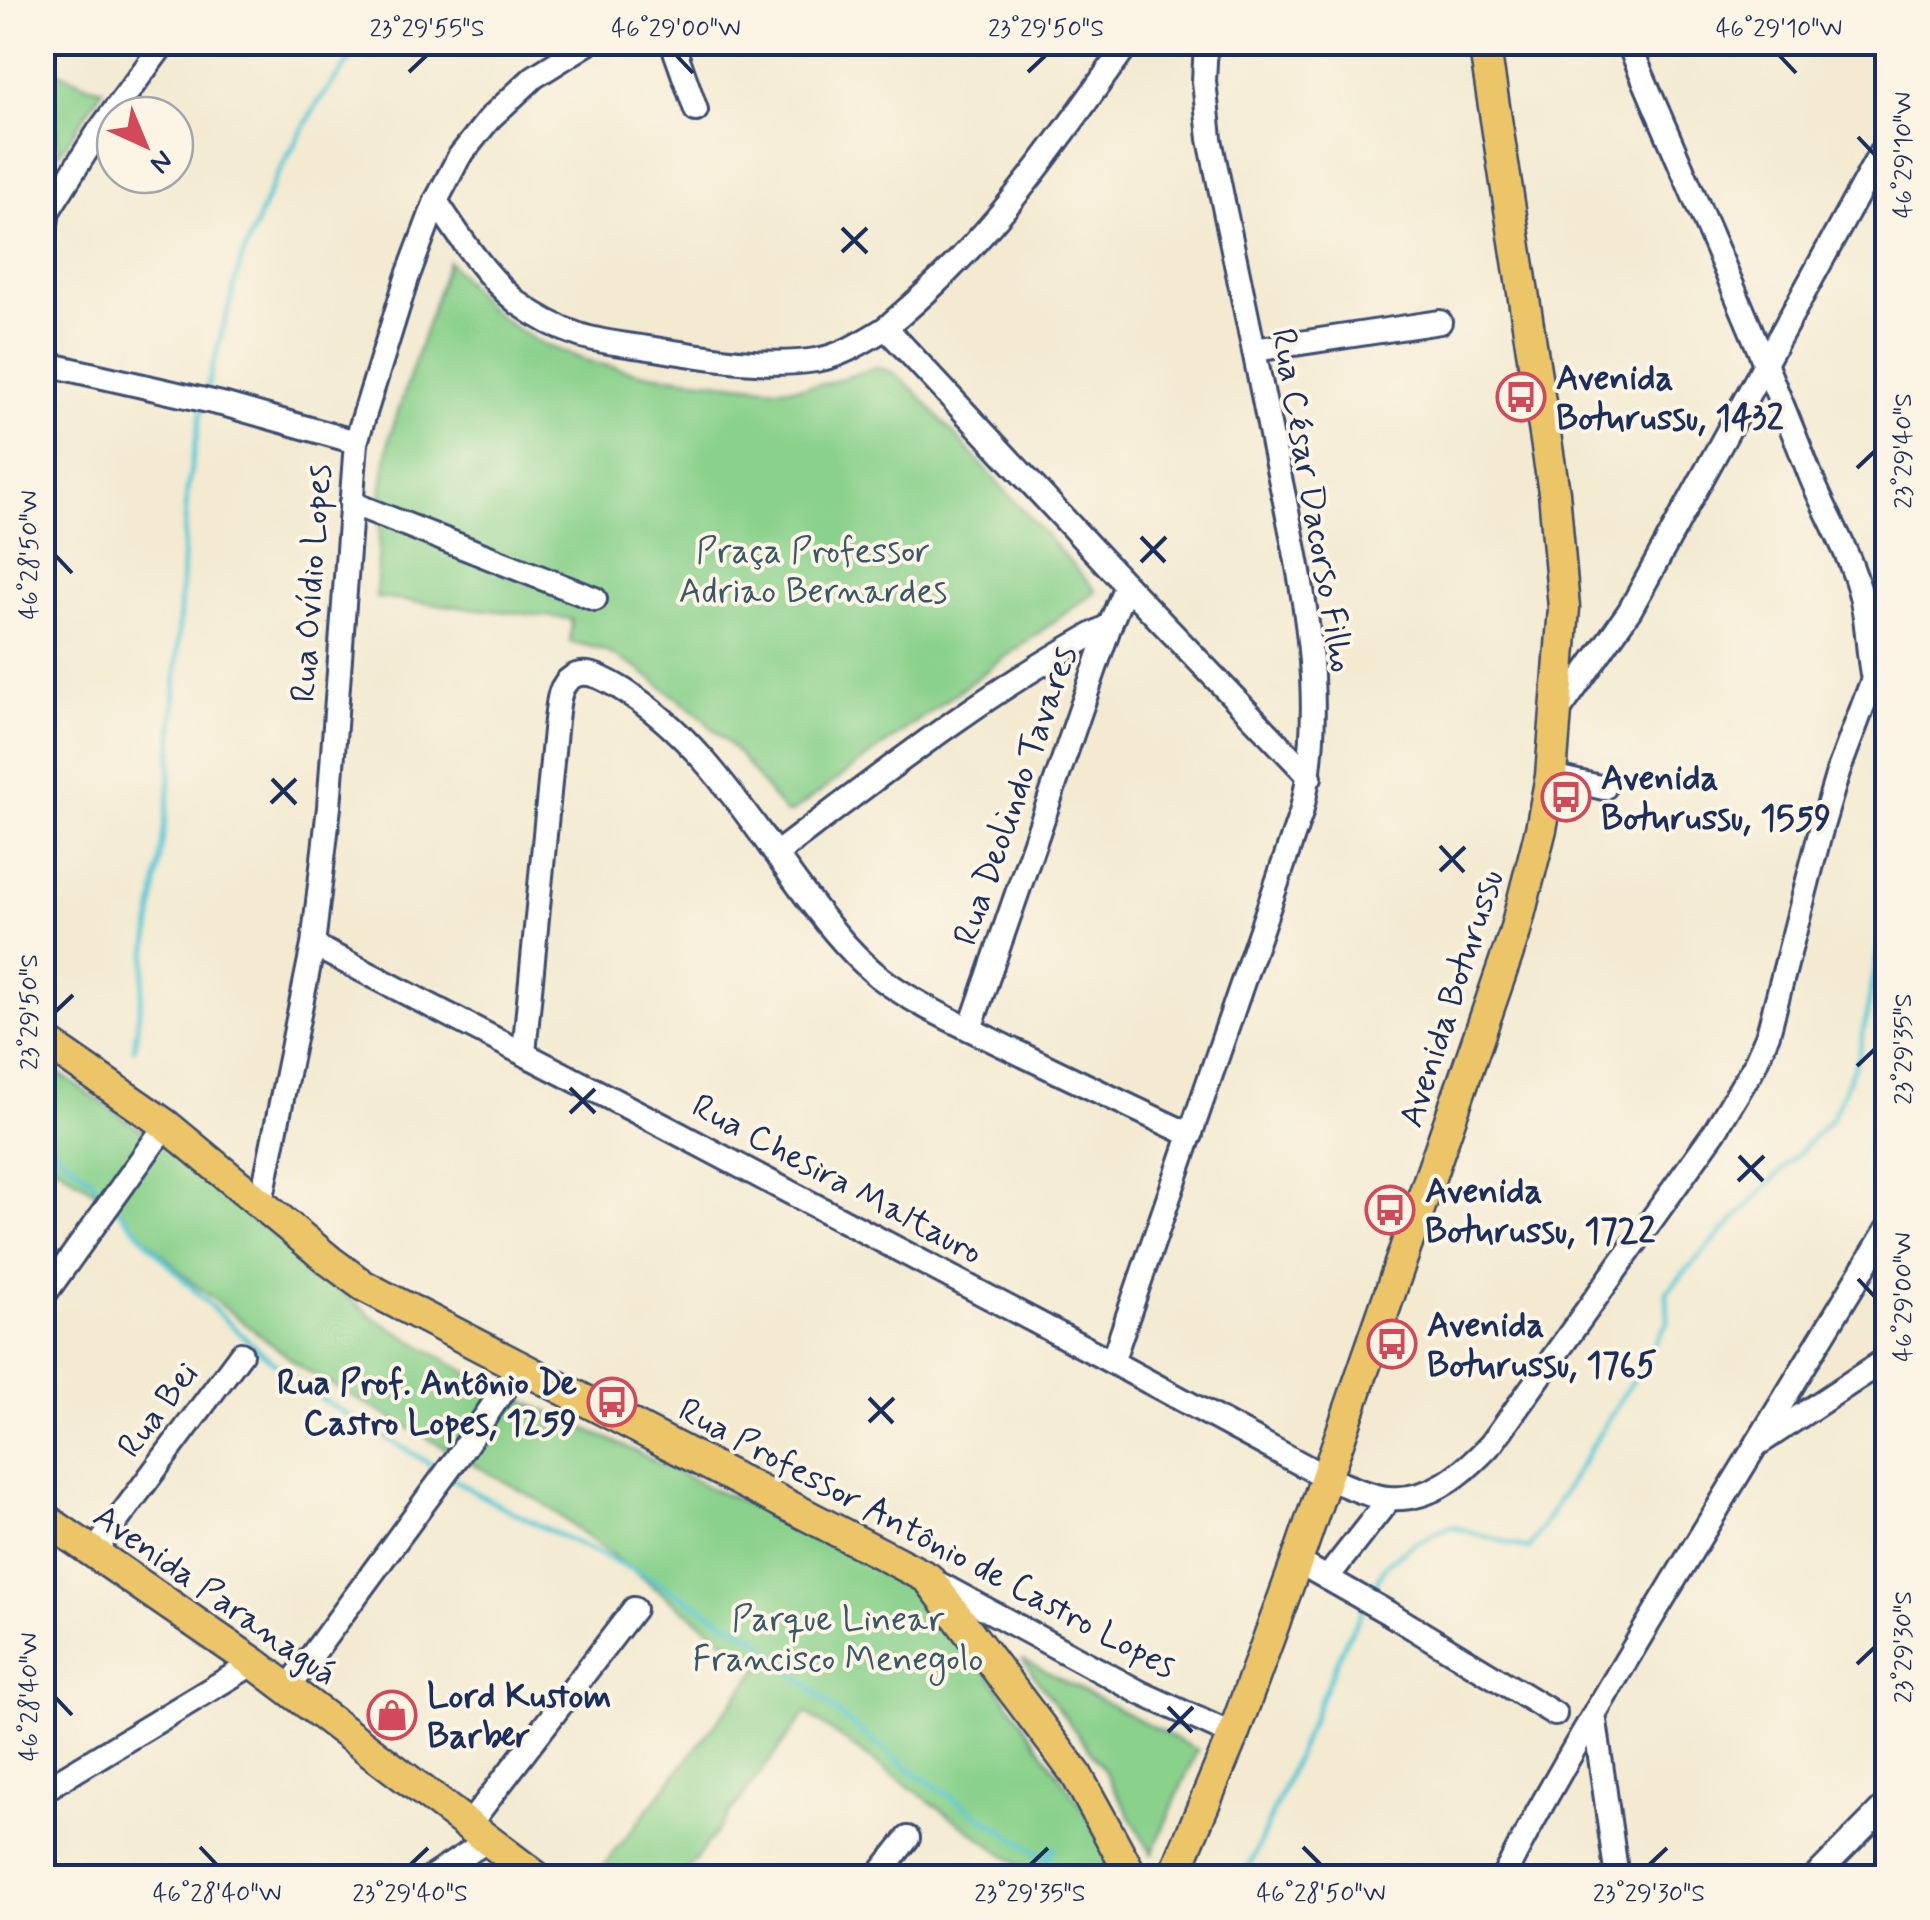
<svg xmlns="http://www.w3.org/2000/svg" width="1930" height="1920" viewBox="0 0 1930 1920" font-family="Mynerve,sans-serif">
<rect width="100%" height="100%" fill="#fcf5e5"/>
<filter id="ink" filterUnits="userSpaceOnUse"><feTurbulence type="fractalNoise" baseFrequency=".01" numOctaves="2"/><feDisplacementMap in="SourceGraphic" scale="20" xChannelSelector="R" yChannelSelector="G"/><feConvolveMatrix kernelMatrix="1 2 1 2 8 2 1 2 1" color-interpolation-filters="sRGB"/></filter>
<filter id="wash" filterUnits="userSpaceOnUse"><feTurbulence type="fractalNoise" baseFrequency=".0048" numOctaves="4" result="noise"/><feDisplacementMap in="SourceGraphic" scale="40" xChannelSelector="R" yChannelSelector="G"/><feGaussianBlur stdDeviation="2.25" result="paint"/><feColorMatrix in="noise" values="0 0 0 0 0 0 0 0 0 0 0 0 0 0 0 0 0 1.4 0 .05"/><feComposite in="paint" operator="in"/></filter>
<g filter="url(#wash)">
<rect width="100%" height="100%" fill="#f3ead1"/>
<g fill="#8ad18c" stroke="#528075" stroke-width="2.5">
<path d="M45 66 87 85 103 89 59 154Z"/>
<path d="M448 261 487 307 509 324 540 343 590 362 640 373 774 388 804 387 829 383 877 367 894 373 914 390 1096 591 791 813H785L738 753 696 712 637 668 601 649 570 642 572 619 376 598 382 487 390 436Z"/>
<path d="M42 1062 155 1139 374 1318 492 1387 622 1445 710 1488 847 1546 906 1585 953 1642 985 1669 1092 1822 1119 1877H1022L1027 1871 806 1713 682 1877H595L760 1667 543 1503 304 1369 190 1281 106 1199 43 1157Z"/>
<path d="M1022 1659 1197 1750 1152 1854 1102 1767Z"/>
</g>
<g fill="none" stroke-linecap="round" stroke-linejoin="round">
<g stroke="#5dc9d6" stroke-width="5">
<path d="M206 392 241 261 273 183 317 104 363 42"/>
<path d="M134 1049 169 793 187 490 202 407"/>
<path d="M42 1141 88 1176 108 1198"/>
<path d="M115 1206C168 1266 225 1324 288 1374 334 1411 388 1437 438 1469"/>
<path d="M452 1478 480 1495 540 1526 644 1575 759 1640 843 1718 918 1775 1047 1860 1054 1848"/>
<path d="M1369 1597 1386 1565 1412 1545 1451 1526 1529 1549 1668 1322 1667 1292 1690 1266 1833 1117 1859 1055 1888 899"/>
<path d="M1241 1878 1250 1866 1344 1644 1364 1607"/>
</g>
</g>
</g>
<g filter="url(#ink)">
<g fill="none" stroke-linecap="round" stroke-linejoin="round">
<g stroke="#3b4b6f" stroke-width="28">
<g id="minor">
<path d="M672 42 696 110"/>
<path d="M1628 42C1689 187 1754 331 1811 477 1829 521 1857 565 1864 611 1868 634 1868 656 1873 679"/>
<path d="M42 181 48 211"/>
<path d="M436 201C460 237 484 275 518 303 536 316 558 328 579 335 603 343 630 345 655 349 707 357 763 368 816 360 842 356 864 341 886 328L1126 585 1310 777"/>
<path d="M42 249 48 211 99 131 165 42"/>
<path d="M886 328C907 309 929 291 948 271 1017 203 1072 120 1129 42"/>
<path d="M1254 350 1440 322"/>
<path d="M42 363 226 405 356 442"/>
<path d="M351 503 595 599"/>
<path d="M1556 715 1630 610 1888 139"/>
<path d="M1551 776 1604 788"/>
<path d="M776 854C883 773 991 688 1110 625"/>
<path d="M313 945 664 1126 1112 1362 1327 1478C1346 1485 1367 1496 1388 1498 1431 1502 1465 1472 1492 1443L1715 1131 1754 1066 1768 1034 1822 826 1838 772 1873 679"/>
<path d="M970 1029 1110 625 1126 585"/>
<path d="M524 1053 556 720C558 706 558 686 571 678 586 667 606 680 620 688 720 749 769 859 845 944 855 955 867 967 878 976 914 1004 958 1023 998 1043 1062 1074 1126 1105 1191 1135"/>
<path d="M261 1202 313 945 329 807 356 442 407 278 436 201 459 157 490 118 534 77 590 42"/>
<path d="M42 1298 166 1125"/>
<path d="M1112 1362 1301 813C1331 691 1298 565 1273 445 1253 343 1231 241 1210 139L1204 81 1206 42"/>
<path d="M1761 1442 1888 1358"/>
<path d="M93 1553 241 1354"/>
<path d="M1297 1561 1392 1615 1555 1714"/>
<path d="M1327 1578 1389 1499"/>
<path d="M934 1581 1141 1693 1233 1735"/>
<path d="M288 1688 457 1458 519 1367"/>
<path d="M1594 1714 1617 1878"/>
<path d="M42 1791 254 1663"/>
<path d="M468 1826 634 1609"/>
<path d="M430 1878 488 1840"/>
<path d="M876 1878 908 1838"/>
<path d="M1503 1878C1541 1803 1584 1731 1627 1659 1713 1514 1801 1372 1888 1228"/>
<path d="M1814 1878 1888 1803"/>
</g>
</g>
<g stroke="#3b4b6f" stroke-width="35">
<g id="major">
<path d="M42 1039 166 1125 330 1261 364 1286 928 1578 1076 1774 1133 1878"/>
<path d="M42 1517 254 1663 538 1878"/>
<path d="M1173 1878 1233 1735 1297 1561 1514 935 1541 829 1551 776 1564 608 1554 492 1484 42"/>
</g>
</g>
<use href="#minor" stroke="#fff" stroke-width="22"/>
<use href="#major" stroke="#edc569" stroke-width="30"/>
</g>
</g>
<path fill="none" stroke="#1b2f5e" stroke-width="4" d="M676 55 693 73M1779 55 1796 73M409 72 427 55M1028 72 1046 55M1858 137 1875 155M842 228 867 253M842 252 867 228M1857 468 1875 451M1141 537 1165 562M55 555 72 573M1141 562 1166 537M272 779 296 804M271 803 296 779M1440 846 1464 872M1440 871 1465 847M55 1012 73 995M1857 1066 1875 1049M570 1088 595 1113M570 1113 595 1089M1739 1156 1763 1181M1738 1181 1764 1156M1858 1279 1875 1297M869 1398 893 1423M869 1422 894 1398M1857 1664 1875 1647M55 1697 72 1715M1168 1707 1192 1732M1168 1732 1193 1707M200 1847 217 1865M1303 1847 1321 1865M410 1865 428 1848M1030 1865 1048 1848M1649 1865 1667 1848"/>
<defs>
<g id="bus-ring" transform="scale(2.5)"><circle r="9.5" fill="#fcf5e5" stroke="#d1495b" stroke-width="1.5"/><path d="M-5-6H5V4H4V6H2V4H-2V6H-4V4H-5ZM-3.5-4V0h7V-4ZM-3.5 1.2v1.5H-2V1.2ZM2 1.2v1.5H3.5V1.2Z" fill="#d1495b"/></g>
<g id="shop-ring" transform="scale(2.5)"><circle r="9.5" fill="#fcf5e5" stroke="#d1495b" stroke-width="1.5"/><path d="M-5-2.5h2.3a2.7 3.5 0 0 1 5.4 0H5L5.5 6h-11ZM-1.5-2.5h3a1.5 2.3 0 0 0-3 0Z" fill="#d1495b"/></g>
</defs>
<g fill-rule="evenodd">
<use href="#bus-ring" x="1521" y="397"/>
<use href="#bus-ring" x="1566" y="797"/>
<use href="#bus-ring" x="1390" y="1210"/>
<use href="#bus-ring" x="1392" y="1344"/>
<use href="#bus-ring" x="612" y="1402"/>
<use href="#shop-ring" x="392" y="1715"/>
</g>
<g text-anchor="middle" stroke-width="8" stroke-linejoin="round" paint-order="stroke">
<g font-size="35" font-weight="bold" fill="#1b2f5e" stroke="#fcf5e5" text-anchor="start">
<text x="1556" y="389">Avenida<tspan x="1556" dy="40">Boturussu, 1432</tspan></text>
<text x="1601" y="789">Avenida<tspan x="1601" dy="40">Boturussu, 1559</tspan></text>
<text x="1425" y="1202">Avenida<tspan x="1425" dy="40">Boturussu, 1722</tspan></text>
<text x="1427" y="1336">Avenida<tspan x="1427" dy="40">Boturussu, 1765</tspan></text>
<text x="577" y="1394" text-anchor="end">Rua Prof. Antônio De<tspan x="577" dy="40">Castro Lopes, 1259</tspan></text>
<text x="427" y="1707">Lord Kustom<tspan x="427" dy="40">Barber</tspan></text>
</g>
<g font-size="35" fill="#1b2f5e" stroke="#fcf5e5">
<text transform="translate(1314 500) rotate(80)" y="12">Rua César Dacorso Filho</text>
<text transform="translate(310 583) rotate(-86)" y="12">Rua Ovídio Lopes</text>
<text transform="translate(1014 795) rotate(-71)" y="12">Rua Deolindo Tavares</text>
<text transform="translate(1450 998) rotate(-72)" y="12">Avenida Boturussu</text>
<text transform="translate(838 1178) rotate(28)" y="12">Rua Chesira Maltauro</text>
<text transform="translate(157 1409) rotate(-53)" y="12">Rua Bei</text>
<text transform="translate(928 1537) rotate(28)" y="12">Rua Professor Antônio de Castro Lopes</text>
<text transform="translate(216 1594) rotate(35)" y="12">Avenida Paranaguá</text>
</g>
<g font-size="35" fill="#37586a" stroke="#fcf5e5">
<text x="813" y="562">Praça Professor<tspan x="813" dy="40">Adriao Bernardes</tspan></text>
<text x="838" y="1630">Parque Linear<tspan x="838" dy="40">Francisco Menegolo</tspan></text>
</g>
</g>
<rect width="1930" height="1920" fill="none" stroke="#fcf5e5" stroke-width="110"/>
<g transform="translate(145 145) rotate(136)"><circle r="48" fill="#fcf5e5" stroke="#a2a6af" stroke-width="2.5"/>
<path d="M0-8L18 38L0 25L-18 38Z" fill="#d1495b"/>
<text y="-15" font-size="28" font-weight="bold" text-anchor="middle" fill="#1b2f5e">N</text>
</g>
<rect x="55" y="55" width="1820" height="1810" fill="none" stroke="#1b2f5e" stroke-width="4"/>
<g font-size="25" text-anchor="middle" fill="#1b2f5e">
<text x="427" y="36">23°29'55"S</text>
<text x="676" y="36">46°29'00"W</text>
<text x="1046" y="36">23°29'50"S</text>
<text x="1779" y="36">46°29'10"W</text>
<text transform="translate(1902 155) rotate(-90)" y="9">46°29'10"W</text>
<text transform="translate(1902 451) rotate(-90)" y="9">23°29'40"S</text>
<text transform="translate(28 555) rotate(-90)" y="9">46°28'50"W</text>
<text transform="translate(28 1012) rotate(-90)" y="9">23°29'50"S</text>
<text transform="translate(1902 1049) rotate(-90)" y="9">23°29'35"S</text>
<text transform="translate(1902 1297) rotate(-90)" y="9">46°29'00"W</text>
<text transform="translate(1902 1647) rotate(-90)" y="9">23°29'30"S</text>
<text transform="translate(28 1697) rotate(-90)" y="9">46°28'40"W</text>
<text x="217" y="1901">46°28'40"W</text>
<text x="410" y="1901">23°29'40"S</text>
<text x="1030" y="1901">23°29'35"S</text>
<text x="1321" y="1901">46°28'50"W</text>
<text x="1649" y="1901">23°29'30"S</text>
</g>
</svg>
